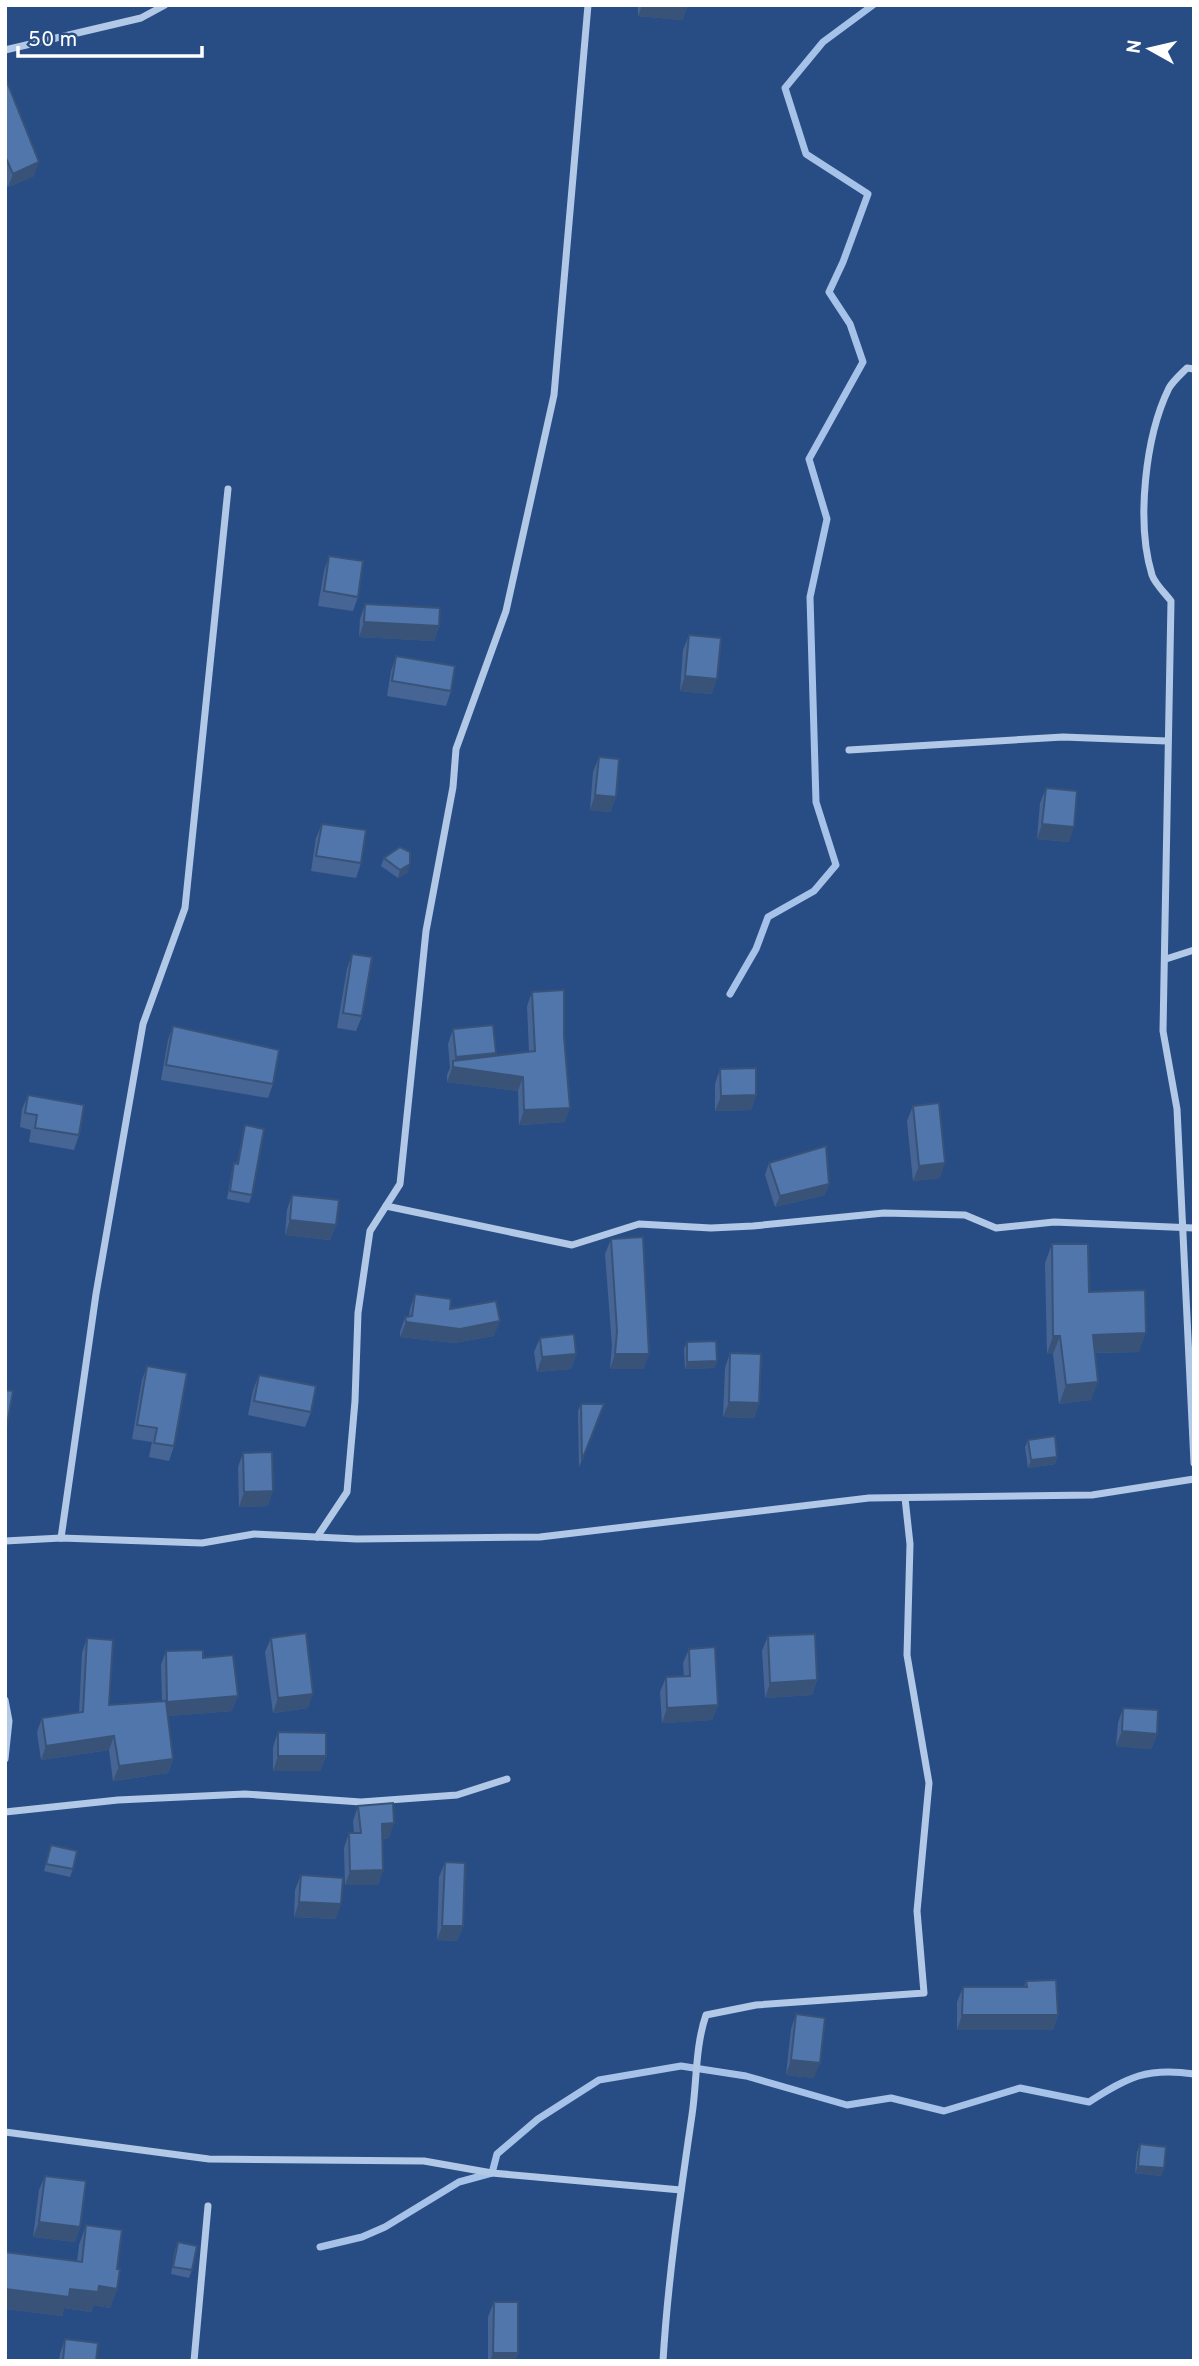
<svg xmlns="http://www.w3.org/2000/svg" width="1199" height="2366" viewBox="0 0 1199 2366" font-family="Overpass,sans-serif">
<rect width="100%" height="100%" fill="#284d85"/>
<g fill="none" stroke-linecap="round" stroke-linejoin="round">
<g stroke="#a7c2e8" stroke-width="7">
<path d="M730 994 756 949 768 917 814 891 836 865 816 802 810 597 827 519 809 459 863 362 850 324 829 292 843 262 868 194 806 154 785 88 823 42 873 5"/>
<path d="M320 2247 362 2237 385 2227 459 2182 492 2173 497 2154 538 2119 599 2080 681 2066 746 2076 847 2105 891 2098 944 2111 1020 2088 1089 2102C1128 2077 1147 2067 1194 2074"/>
</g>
<g stroke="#b2c8e7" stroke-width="7">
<path d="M5 50 141 18 165 5"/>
<path d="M1194 369 1187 368C1181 374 1173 381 1169 388 1145 437 1136 523 1152 575 1155 584 1165 593 1171 601L1163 1031 1177 1109 1194 1463"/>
<path d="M849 750 1063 737 1167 741"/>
<path d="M1166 959 1194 950"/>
<path d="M386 1206 572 1245 639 1224 711 1228 753 1226 884 1213 965 1215 996 1228 1054 1222 1194 1228"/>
<path d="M317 1537 347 1492 355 1401 358 1313 370 1231 400 1184 426 931 453 787 456 749 506 611 554 395 588 5"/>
<path d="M61 1538 96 1294 143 1024 185 908 228 489"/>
<path d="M5 1541 61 1538 202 1543 254 1534 357 1539 540 1537 869 1498 1092 1495 1194 1479"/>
<path d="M5 1700 9 1721 5 1759"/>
<path d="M5 1812 118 1800 245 1794 361 1802 457 1795 507 1779"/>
<path d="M5 2132 209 2159 424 2161 492 2173 681 2190"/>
<path d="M194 2361 208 2206"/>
<path d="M663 2361C668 2278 680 2197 692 2115 697 2082 695 2047 706 2015L756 2005 924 1993 917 1911 929 1783 907 1655 910 1544 905 1498"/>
</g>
</g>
<g fill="#466594">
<path d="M638 5H688L682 20 638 16Z"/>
<path d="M5 83 34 176 8 187 5 181Z"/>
<path d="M329 556 358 597 353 611 318 606 324 571Z"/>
<path d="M365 604 439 626 434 641 359 637 360 619Z"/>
<path d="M689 635 712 694 680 691 683 650Z"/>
<path d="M396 656 451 691 446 706 387 696 391 671Z"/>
<path d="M599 757 616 797 610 812 590 810 593 772Z"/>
<path d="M1046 788 1069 842 1037 839 1040 803Z"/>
<path d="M322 824 361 863 356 878 311 871 316 838Z"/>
<path d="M384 858 408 872 398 878 381 866Z"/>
<path d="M352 954 362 1016 356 1031 337 1028 347 969Z"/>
<path d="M532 992 564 1037 565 1122 519 1125 518 1091 447 1082V1075L450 1068 448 1044 453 1029 495 1056 529 1052 527 1006Z"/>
<path d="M173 1026 273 1084 268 1098 161 1080 168 1040Z"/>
<path d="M720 1069 756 1095 751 1110 715 1111V1084Z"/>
<path d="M28 1095 79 1135 74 1150 29 1142 31 1130 20 1127 22 1109Z"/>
<path d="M913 1106 940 1178 913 1181 907 1121Z"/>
<path d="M245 1125 252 1195 249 1203 227 1199 232 1171 234 1163 237 1164 243 1133Z"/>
<path d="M769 1163 825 1195 775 1207 765 1175Z"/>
<path d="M292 1195 336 1225 330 1240 285 1235 287 1210Z"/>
<path d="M611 1239 644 1369H610L612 1346 605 1254Z"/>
<path d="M1052 1244 1089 1292 1139 1352 1095 1353 1091 1400 1059 1404 1053 1354H1047L1045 1263Z"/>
<path d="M415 1294 450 1309 494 1336 454 1343 400 1337V1332L405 1317H409L410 1309Z"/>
<path d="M540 1338 576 1354 571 1369 537 1372 534 1352Z"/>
<path d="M687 1342 717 1361 714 1368 685 1369 684 1349Z"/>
<path d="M730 1353 759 1403 754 1418 723 1417 725 1368Z"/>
<path d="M147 1366 174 1446 169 1461 149 1457 152 1442 132 1439 142 1380Z"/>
<path d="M259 1375 311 1412 305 1427 248 1415 253 1390Z"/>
<path d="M581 1404H604L579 1467 578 1411Z"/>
<path d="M1028 1440 1057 1457 1055 1464 1028 1468 1025 1447Z"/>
<path d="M243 1453 268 1506 239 1507 238 1467Z"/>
<path d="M768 1636 817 1680 812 1695 765 1698 762 1651Z"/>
<path d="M87 1638 109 1705 162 1702 161 1665 166 1651 203 1658 232 1711 168 1716 173 1759 168 1773 113 1781 109 1750 41 1760 37 1732 42 1718 79 1713 82 1653Z"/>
<path d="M271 1638 308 1708 273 1713 265 1652Z"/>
<path d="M689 1649 718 1705 712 1720 662 1723 660 1692 666 1677 684 1676 683 1663Z"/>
<path d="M1194 1687V1714H1192V1692Z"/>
<path d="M1123 1708 1157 1734 1151 1749 1116 1746 1118 1723Z"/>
<path d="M278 1732 326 1756 320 1771H273V1747Z"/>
<path d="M358 1806 389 1838 382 1839 383 1870 378 1885H345L344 1848 349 1833H354L353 1821Z"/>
<path d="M51 1845 73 1869 70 1877 44 1871Z"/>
<path d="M445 1862 463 1926 457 1941 437 1940 439 1877Z"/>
<path d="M301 1875 336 1919 294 1917 295 1890Z"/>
<path d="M1026 1981 1058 2015 1053 2030H957V2002L963 1987H1024Z"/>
<path d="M796 2014 814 2078 786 2075 791 2029Z"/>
<path d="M1140 2144 1164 2168 1161 2176 1135 2173 1137 2152Z"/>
<path d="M45 2176 80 2227 75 2242 33 2237 39 2190Z"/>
<path d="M86 2225 117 2269V2289L110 2308 94 2305 91 2312 64 2308 62 2316 5 2309V2252L77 2262 79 2245Z"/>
<path d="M178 2242 192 2270 189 2278 171 2274 175 2250Z"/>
<path d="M494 2302 518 2353 515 2361H488V2317Z"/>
<path d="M65 2339 96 2361H59L60 2354Z"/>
</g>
<g fill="#395378">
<path d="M642 5H688L682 20 638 16Z"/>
<path d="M39 162 34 176 8 187 13 174Z"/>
<path d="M364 622 439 626 434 641 359 637Z"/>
<path d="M685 676 717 679 712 694 680 691Z"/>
<path d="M595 795 616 797 610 812 590 810Z"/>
<path d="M1042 824 1074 827 1069 842 1037 839Z"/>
<path d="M410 864 408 872 398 878 400 870Z"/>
<path d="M496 1053 490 1068 523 1077 518 1091 447 1082 456 1057Z"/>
<path d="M756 1095 751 1110 715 1111 721 1096Z"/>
<path d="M570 1108 565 1122 519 1125 524 1110Z"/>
<path d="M945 1163 940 1178 913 1181 919 1166Z"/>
<path d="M829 1184 825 1195 775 1207 780 1196Z"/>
<path d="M290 1220 336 1225 330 1240 285 1235Z"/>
<path d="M500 1321 494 1336 454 1343 400 1337 406 1322Z"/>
<path d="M1146 1333 1139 1352 1086 1353 1093 1335Z"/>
<path d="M1053 1336H1060L1053 1354H1047Z"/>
<path d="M576 1354 571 1369 537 1372 542 1357Z"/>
<path d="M615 1354H649L644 1369H610Z"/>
<path d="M717 1361 714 1368 685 1369 687 1362Z"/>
<path d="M1098 1382 1091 1400 1059 1404 1066 1385Z"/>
<path d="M729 1402 759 1403 754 1418 723 1417Z"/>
<path d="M1057 1457 1055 1464 1028 1468 1031 1460Z"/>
<path d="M273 1491 268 1506 239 1507 244 1492Z"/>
<path d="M817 1680 812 1695 765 1698 770 1683Z"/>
<path d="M313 1694 308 1708 273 1713 278 1698Z"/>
<path d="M238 1696 232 1711 162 1717 167 1702Z"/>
<path d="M718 1705 712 1720 662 1723 667 1708Z"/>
<path d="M1122 1731 1157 1734 1151 1749 1116 1746Z"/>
<path d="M114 1736 109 1750 41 1760 46 1746Z"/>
<path d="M278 1756H326L320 1771H273Z"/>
<path d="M173 1759 168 1773 113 1781 119 1766Z"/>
<path d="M394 1823 389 1838 377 1839 382 1824Z"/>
<path d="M383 1870 378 1885H345L350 1871Z"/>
<path d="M299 1902 341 1904 336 1919 294 1917Z"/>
<path d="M442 1926H463L457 1941 437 1940Z"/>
<path d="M962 2015H1058L1053 2030H957Z"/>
<path d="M791 2060 820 2063 814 2078 786 2075Z"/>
<path d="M1138 2166 1164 2168 1161 2176 1135 2173Z"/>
<path d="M39 2222 80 2227 75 2242 33 2237Z"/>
<path d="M99 2286 117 2289 110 2308 94 2305 91 2312 64 2308 62 2316 5 2309V2289H70Z"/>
<path d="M493 2353H518L515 2361H490Z"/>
</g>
<g fill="#5176ac" stroke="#395378" stroke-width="2">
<path d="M7 82 39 162 13 174 5 156V83Z"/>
<path d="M329 556 363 561 358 597 324 591Z"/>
<path d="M365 604 440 608 439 626 364 622Z"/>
<path d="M689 635 721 638 717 679 685 676Z"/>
<path d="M396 656 455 666 451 691 392 681Z"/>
<path d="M599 757 619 759 616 797 595 795Z"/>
<path d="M1046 788 1077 791 1074 827 1042 824Z"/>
<path d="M322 824 366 830 361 863 316 856Z"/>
<path d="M400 847 410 852V864L400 870 384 858Z"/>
<path d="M352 954 372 957 362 1016 343 1013Z"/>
<path d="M564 990V1037L570 1108 524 1110 523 1077 453 1067V1061L535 1051 532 992Z"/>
<path d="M493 1025 496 1053 456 1057 453 1029Z"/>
<path d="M173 1026 279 1050 273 1084 166 1065Z"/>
<path d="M756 1068V1095L721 1096 720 1069Z"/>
<path d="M28 1095 84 1105 79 1135 35 1128 37 1115 25 1113Z"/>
<path d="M939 1103 945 1163 919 1166 913 1106Z"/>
<path d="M245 1125 264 1129 252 1195 230 1191 234 1163 238 1164Z"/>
<path d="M826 1146 829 1184 780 1196 769 1163Z"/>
<path d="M292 1195 339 1200 336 1225 290 1220Z"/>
<path d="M643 1237 649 1354H615L617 1331 611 1239Z"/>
<path d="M1052 1244H1088L1089 1292 1145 1290 1146 1333 1093 1335 1098 1382 1066 1385 1060 1336H1053Z"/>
<path d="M415 1294 451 1299 450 1309 496 1301 500 1321 460 1329 406 1322 405 1317 412 1316Z"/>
<path d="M574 1334 576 1354 542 1357 540 1338Z"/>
<path d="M716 1341 717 1361 687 1362V1342Z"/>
<path d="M730 1353 761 1354 759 1403 729 1402Z"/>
<path d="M147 1366 187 1373 174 1446 154 1443 157 1428 137 1425Z"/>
<path d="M259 1375 316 1386 311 1412 254 1401Z"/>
<path d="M5 1390 13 1391 7 1425H5Z"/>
<path d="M581 1404H604L582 1460Z"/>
<path d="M1055 1436 1057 1457 1031 1460 1028 1440Z"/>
<path d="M272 1452 273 1491 244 1492 243 1453Z"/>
<path d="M306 1633 313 1694 278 1698 271 1638Z"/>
<path d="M815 1634 817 1680 770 1683 768 1636Z"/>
<path d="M87 1638 113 1640 109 1705 166 1701 173 1759 119 1766 114 1736 46 1746 42 1718 83 1712Z"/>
<path d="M715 1647 718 1705 667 1708 666 1677 690 1676 689 1649Z"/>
<path d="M203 1650V1658L233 1655 238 1696 167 1702 166 1651Z"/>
<path d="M1123 1708 1158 1710 1157 1734 1122 1731Z"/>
<path d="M278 1732 326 1733V1756H278Z"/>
<path d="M393 1803 394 1823 382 1824 383 1870 350 1871 349 1833H361L358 1806Z"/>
<path d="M51 1845 77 1851 73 1869 46 1864Z"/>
<path d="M445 1862 465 1863 463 1926H442Z"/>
<path d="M301 1875 343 1878 341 1904 299 1902Z"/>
<path d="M1056 1980 1058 2015H962L963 1987H1027L1026 1981Z"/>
<path d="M796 2014 825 2018 820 2063 791 2060Z"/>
<path d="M1140 2144 1166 2147 1164 2168 1138 2166Z"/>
<path d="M45 2176 86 2181 80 2227 39 2222Z"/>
<path d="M86 2225 122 2230 117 2269H120L117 2289 99 2286 98 2292 70 2289 69 2297 5 2289V2252L82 2262Z"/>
<path d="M178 2242 197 2246 192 2270 173 2267Z"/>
<path d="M494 2302H518V2353H493Z"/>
<path d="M65 2339 98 2343 96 2361H63Z"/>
</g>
<rect width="1199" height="2366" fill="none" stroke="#ffffff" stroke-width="14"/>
<g transform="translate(1150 49) rotate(278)" stroke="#284d85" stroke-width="5" paint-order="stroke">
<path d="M0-5L12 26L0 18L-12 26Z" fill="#ffffff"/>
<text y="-10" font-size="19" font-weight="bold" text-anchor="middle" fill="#ffffff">N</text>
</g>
<path d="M18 46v10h184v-10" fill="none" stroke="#ffffff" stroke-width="3.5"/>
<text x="28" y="46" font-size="21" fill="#ffffff" stroke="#284d85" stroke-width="5" paint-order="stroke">50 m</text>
</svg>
